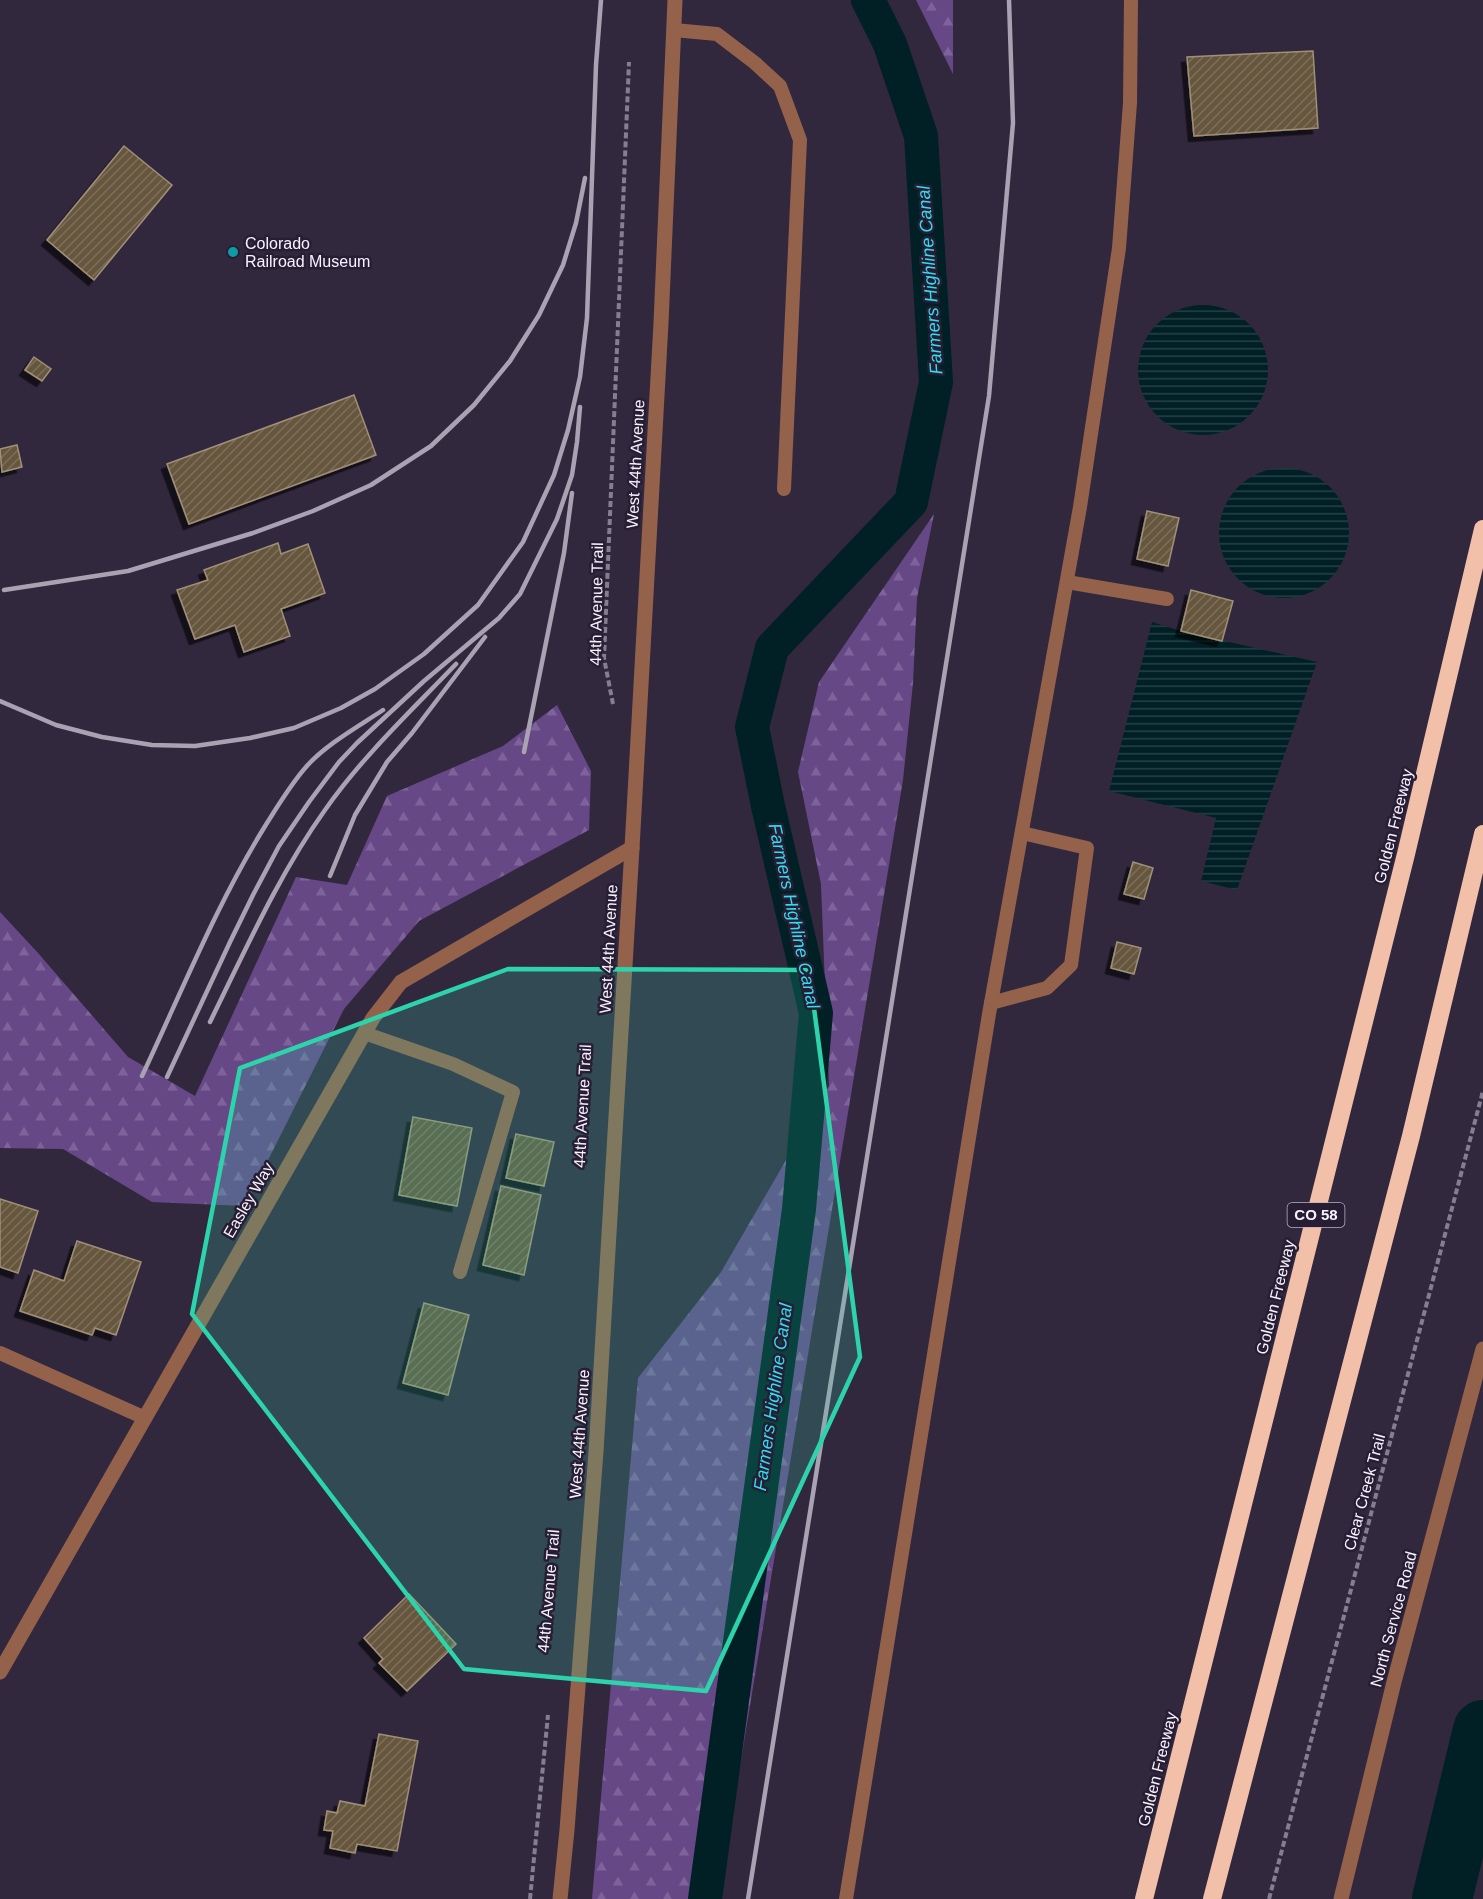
<svg xmlns="http://www.w3.org/2000/svg" width="1483" height="1899" viewBox="0 0 1483 1899" font-family="Arial,sans-serif">
<defs>
<pattern id="forest-firs" width="22" height="20" patternUnits="userSpaceOnUse" patternTransform="scale(1.5)"><rect width="22" height="20" fill="#664887"/><path d="M5 1l3.5 6h-7zM16 11l3.5 6h-7z" fill="#7d6399"/></pattern>
<pattern id="water-rules" width="6" height="5" patternUnits="userSpaceOnUse" patternTransform="scale(1.5)"><rect width="6" height="5" fill="#002025"/><path d="M0 2.5h6" fill="none" stroke="#264146"/></pattern>
<pattern id="building-hatch" width="6" height="6" patternUnits="userSpaceOnUse" patternTransform="scale(1.5)"><rect width="6" height="6" fill="#65563d"/><path d="M-1 1l2-2M0 6l6-6M5 7l2-2" fill="none" stroke="#7c6f5a"/></pattern>
<filter id="shadow"><feDropShadow dx="-5.5" dy="5.5" stdDeviation="0" flood-color="#0009"/></filter>
</defs>
<rect width="100%" height="100%" fill="#32283e"/>
<g fill="url(#forest-firs)">
<path d="M916 0H953V74Z"/>
<path d="M934 514 917 598 913 683 903 780 718 1899H592L638 1378 721 1272 829 1086 821 884 798 772 819 682Z"/>
<path d="M557 705 591 771 589 830 419 921 344 1009 245 1206 152 1202 63 1149 0 1148V912L38 953 128 1057 195 1096 296 877 347 885 387 796 503 746Z"/>
</g>
<g fill="url(#water-rules)">
<circle cx="1203" cy="370" r="65"/>
<circle cx="1284" cy="533" r="65"/>
<path d="M1152 622 1181 631 1317 662 1237 890 1201 881 1216 818 1109 791Z"/>
</g>
<g fill="none" stroke-linecap="round" stroke-linejoin="round">
<path stroke="#002025" stroke-width="34" d="M705 1899 799 1209 816 1013 768 806 752 727 772 648 911 502 936 382 921 136 890 44 868 0"/>
<path stroke="#002025" stroke-width="60" d="M1442 1899 1483 1730"/>
</g>
<g fill="url(#building-hatch)" stroke="#a09076" stroke-width="1.5" filter="url(#shadow)">
<path d="M1313 51 1318 128 1194 136 1187 57Z"/>
<path d="M124 146 172 185 94 280 47 240Z"/>
<path d="M34 357 51 369 42 381 25 370Z"/>
<path d="M354 395 376 455 189 524 167 464Z"/>
<path d="M17 445 22 467 2 472 0 449Z"/>
<path d="M1147 511 1179 518 1168 566 1137 559Z"/>
<path d="M278 543 281 554 308 544 325 593 281 609 290 636 244 652 235 625 195 639 177 590 208 580 204 570Z"/>
<path d="M1191 590 1233 601 1222 641 1181 631Z"/>
<path d="M1133 862 1153 868 1144 899 1124 894Z"/>
<path d="M1117 942 1141 948 1134 974 1111 968Z"/>
<path d="M413 1117 472 1128 457 1206 399 1195Z"/>
<path d="M516 1134 554 1142 544 1186 506 1178Z"/>
<path d="M501 1186 541 1195 524 1275 483 1265Z"/>
<path d="M0 1199 38 1211 18 1273 0 1267Z"/>
<path d="M77 1241 141 1262 116 1335 95 1328 92 1335 20 1311 34 1270 64 1281Z"/>
<path d="M424 1303 469 1315 448 1395 403 1383Z"/>
<path d="M409 1594 456 1644 407 1691 379 1663 383 1659 364 1638Z"/>
<path d="M379 1734 418 1741 397 1851 357 1844 355 1853 330 1848 333 1831 324 1830 327 1811 337 1813 340 1801 365 1806Z"/>
</g>
<g fill="none" stroke-linecap="round" stroke-linejoin="round">
<g stroke="#867e90" stroke-width="4" stroke-dasharray="6 3" stroke-linecap="butt">
<path d="M613 704 604 658 629 62"/>
<path d="M530 1899 548 1715"/>
<path d="M1269 1899 1483 1091"/>
</g>
<g stroke="#94624b" stroke-width="14">
<path d="M674 30 717 34 755 63 780 86 800 140 784 489"/>
<path d="M1067 582 1167 599"/>
<path d="M991 1003 1047 988 1071 965 1087 848 1022 833"/>
<path d="M364 1033 453 1064 513 1092 460 1272"/>
<path d="M0 1353 145 1418"/>
<path d="M846 1899 989 1014 1080 507 1119 248 1130 103 1131 0"/>
</g>
<g stroke="#94624b" stroke-width="15">
<path d="M0 1672 373 1018 401 982 632 848"/>
<path d="M1341 1899 1394 1682 1483 1349"/>
</g>
<path stroke="#94624b" stroke-width="15" d="M560 1899 567 1830 596 1452 632 848 661 323 675 0"/>
<g stroke="#f2c0a9" stroke-width="18">
<path d="M1144 1899 1406 854 1483 529"/>
<path d="M1212 1899 1411 1136 1483 834"/>
</g>
<g stroke="#a9a2b2" stroke-width="4.5">
<path d="M4 590 128 571 253 533 313 511 371 485 431 446 474 405 510 361 539 315 563 265 576 223 585 178"/>
<path d="M0 701 56 725 102 737 152 745 195 746 250 738 294 728 341 708 375 689 424 654 478 605 523 542 554 475 568 430 580 377 587 318 596 65 601 0"/>
<path d="M524 752 564 553 572 493"/>
<path d="M330 876 355 815 387 762 412 733 485 637"/>
<path d="M210 1022C245 951 279 874 325 810 362 757 411 711 456 664"/>
<path d="M142 1076C182 991 217 903 267 823 279 804 291 784 306 767 325 745 359 726 383 710"/>
<path d="M167 1077 230 942 253 895 279 846 309 802 339 762 357 743 424 681 499 618 520 594 557 519 572 475 577 442 580 407"/>
<path d="M748 1899 989 396 1013 123 1009 0"/>
</g>
</g>
<path fill="#2dd4ab" fill-opacity="0.2" stroke="#2dd4ab" stroke-width="4.5" stroke-linejoin="round" d="M508 969 809 970 860 1357 706 1691 464 1669 192 1314 240 1068Z"/>
<circle fill="#0f9aa8" stroke="#281e34" stroke-width="2" cx="233" cy="252" r="6"/>
<g text-anchor="middle" stroke-width="5" stroke-linejoin="round" paint-order="stroke">
<rect fill="#281e34" stroke="#b9b2c2" stroke-width="1.5" x="1287.5" y="1203" width="57" height="24" rx="4.5"/>
<g font-size="15" font-weight="bold" fill="#f7f2ff">
<text x="1316" y="1220">CO 58</text>
</g>
<g font-size="16" fill="#f7f2ff" stroke="#281e34" text-anchor="start">
<text x="245" y="249">Colorado<tspan x="245" dy="18">Railroad Museum</tspan></text>
</g>
<g font-size="16" fill="#f7f2ff" stroke="#281e34">
<text transform="translate(635 464) rotate(-87)" y="6">West 44th Avenue</text>
<text transform="translate(596 604) rotate(-89)" y="6">44th Avenue Trail</text>
<text transform="translate(1393 826) rotate(-76)" y="6">Golden Freeway</text>
<text transform="translate(608 949) rotate(-87)" y="6">West 44th Avenue</text>
<text transform="translate(582 1106) rotate(-87)" y="6">44th Avenue Trail</text>
<text transform="translate(248 1200) rotate(-60)" y="6">Easley Way</text>
<text transform="translate(1275 1297) rotate(-76)" y="6">Golden Freeway</text>
<text transform="translate(579 1434) rotate(-86)" y="6">West 44th Avenue</text>
<text transform="translate(1364 1492) rotate(-75)" y="6">Clear Creek Trail</text>
<text transform="translate(548 1591) rotate(-85)" y="6">44th Avenue Trail</text>
<text transform="translate(1393 1619) rotate(-75)" y="6">North Service Road</text>
<text transform="translate(1157 1769) rotate(-76)" y="6">Golden Freeway</text>
</g>
<g font-size="18" font-style="italic" fill="#30dcf3" stroke="#281e34">
<text transform="translate(930 280) rotate(-94)" y="6">Farmers Highline Canal</text>
<text transform="translate(794 916) rotate(78)" y="6">Farmers Highline Canal</text>
<text transform="translate(773 1397) rotate(-82)" y="6">Farmers Highline Canal</text>
</g>
</g>
</svg>
